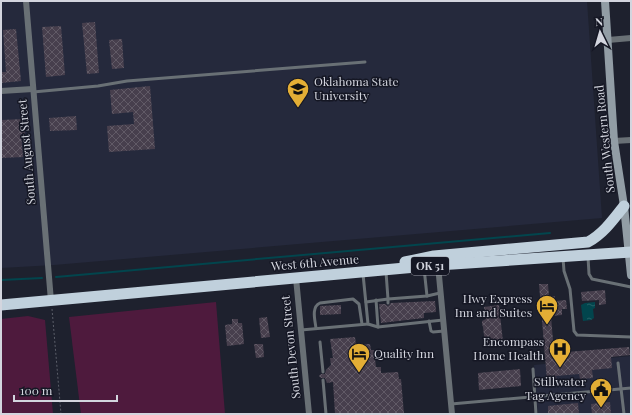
<svg xmlns="http://www.w3.org/2000/svg" width="632" height="415" viewBox="0 0 632 415" font-family="'Playfair Display',serif">
<defs>
<pattern id="water-ripples" width="26" height="14" patternUnits="userSpaceOnUse"><rect width="26" height="14" fill="#02454d"/><path d="M2 4q2-2 4 0t4 0M15 11q2-2 4 0t4 0" fill="none" stroke="#265f66"/></pattern>
<pattern id="building-cross-hatch" width="8" height="8" patternUnits="userSpaceOnUse"><rect width="8" height="8" fill="#473f4d"/><path d="M0 0l8 8M0 8l8-8" fill="none" stroke="#615a66"/></pattern>
</defs>
<rect width="100%" height="100%" fill="#1e212e"/>
<g fill="#25293c">
<path d="M1 1H587L602 218 54 265 1 268Z"/>
<path d="M631 356V414H538L534 365Z"/>
</g>
<g fill="#4e1a3d">
<path d="M216 302 225 414H81L69 317Z"/>
<path d="M28 316 45 320 53 414H1V319Z"/>
</g>
<path fill="url(#water-ripples)" d="M595 302V308L593 309 594 318 591 320 583 321 581 305 585 303Z"/>
<g fill="none" stroke-linecap="round" stroke-linejoin="round">
<g stroke="#02454d" stroke-width="2">
<path d="M56 277 550 233"/>
<path d="M1 280 42 278"/>
</g>
</g>
<g fill="url(#building-cross-hatch)">
<path d="M95 22 99 73 87 74 82 23Z"/>
<path d="M61 26 65 75 46 77 42 27Z"/>
<path d="M16 29 21 81 1 83V72H6L3 30Z"/>
<path d="M122 39 124 68 112 69 109 40Z"/>
<path d="M150 86 155 149 109 152 107 126 134 124 133 112 112 114 110 90Z"/>
<path d="M76 116 77 130 50 131 49 118Z"/>
<path d="M24 119 25 134H21L23 157 1 158V120Z"/>
<path d="M539 284H548L549 297 555 296V301L566 300 567 309H562V315L551 316 554 353 629 347 630 355 611 357 612 368 592 370 593 378 580 379 579 374 556 376 557 380 547 381Z"/>
<path d="M605 290 606 304 599 305V300L582 301 581 292Z"/>
<path d="M435 301 436 312 424 313V318L381 323 379 304H385L388 306 391 303Z"/>
<path d="M341 305V314L320 315V306Z"/>
<path d="M499 305 503 342 485 343 483 327 482 324V321L486 319 484 307Z"/>
<path d="M267 317 270 337 261 338 259 318Z"/>
<path d="M232 319H238V323H242L244 344 227 346 225 325 232 324Z"/>
<path d="M355 337 356 345 370 344 371 350H374L376 367H381V373L398 372 399 379H401L404 414H335L333 382 327 383 325 378H321L319 376 321 374H325L326 370 331 365 330 358H333L330 339Z"/>
<path d="M254 344H263L264 357 256 358Z"/>
<path d="M520 369 521 386 479 390 478 373Z"/>
<path d="M610 402 611 414H592L591 404Z"/>
<path d="M578 403 579 414H548V406Z"/>
</g>
<g fill="none" stroke-linecap="round" stroke-linejoin="round">
<path stroke="#5b5e69" stroke-width="1" stroke-dasharray="2 2" stroke-linecap="butt" d="M52 309 61 414"/>
<g stroke="#697075" stroke-width="3">
<path d="M33 92 98 86 127 81 365 62"/>
<path d="M588 257 589 274 592 279 631 287"/>
<path d="M563 258 564 271 570 289 574 331 577 335 631 337"/>
<path d="M386 272 388 299 427 296 424 268"/>
<path d="M363 274 368 324 378 327 443 320"/>
<path d="M427 296 440 293"/>
<path d="M376 300 378 327"/>
<path d="M366 302 388 299V303"/>
<path d="M429 321 431 331 433 332 444 331"/>
<path d="M316 328C315 320 311 307 320 303L353 299 359 304 362 324"/>
<path d="M301 330 368 324"/>
<path d="M320 342 323 372"/>
<path d="M618 363 624 414"/>
<path d="M533 369 536 414"/>
<path d="M323 380 326 414"/>
<path d="M451 404 631 388"/>
</g>
<g stroke="#697075" stroke-width="6">
<path d="M26 1 51 301"/>
<path d="M608 40 631 38"/>
<path d="M1 91 33 89"/>
<path d="M614 141 631 140"/>
<path d="M438 265 452 414"/>
<path d="M296 278 309 414"/>
</g>
<path stroke="#929da5" stroke-width="8" d="M605 1 614 141 624 206 631 275"/>
<g stroke="#c0d0dc" stroke-width="11">
<path d="M405 262 434 256 588 242C603 234 613 220 624 206"/>
<path d="M1 305 438 265 631 252"/>
</g>
</g>
<defs>
<g id="university-pin" transform="scale(1.15)"><path d="M0 17L-7.5 6A9.5 9.5 0 1 1 7.5 6Z" fill="#e3ae35" stroke="#151724"/><path d="M0-5L7-2L0 1L-7-2ZM-4 1L0 2.5L4 1V4Q0 6-4 4Z" fill="#111"/></g>
<g id="hotel-pin" transform="scale(1.15)"><path d="M0 17L-7.5 6A9.5 9.5 0 1 1 7.5 6Z" fill="#e3ae35" stroke="#151724"/><path d="M-6-4.5h1.5V1H6V5H4.5V3h-9V5H-6ZM-4 0a1.8 1.8 0 1 1 3.6 0ZM.5 0V-2.5h3Q6-2.5 6 0Z" fill="#111"/></g>
<g id="hospital-pin" transform="scale(1.15)"><path d="M0 17L-7.5 6A9.5 9.5 0 1 1 7.5 6Z" fill="#e3ae35" stroke="#151724"/><path d="M-5-5h3v3.5h4V-5h3V5h-3V1.5h-4V5h-3Z" fill="#111"/></g>
<g id="civic-pin" transform="scale(1.15)"><path d="M0 17L-7.5 6A9.5 9.5 0 1 1 7.5 6Z" fill="#e3ae35" stroke="#151724"/><path d="M-.6-6.5H3V-4.5H.6V-3L4-1V1h2V6H-6V1h2V-1L-.6-3ZM-1.2 2.5V6h2.4V2.5Z" fill="#111"/></g>
</defs>
<g fill-rule="evenodd">
<use href="#university-pin" x="298" y="89"/>
<use href="#hotel-pin" x="547" y="306"/>
<use href="#hospital-pin" x="560" y="349"/>
<use href="#hotel-pin" x="359" y="354"/>
<use href="#civic-pin" x="601" y="389"/>
</g>
<g text-anchor="middle" stroke-width="3" stroke-linejoin="round" paint-order="stroke">
<rect fill="#151724" stroke="#9a9ca6" stroke-width="1" x="411" y="257" width="38" height="18" rx="3"/>
<g font-size="11" font-weight="bold" fill="#d3d5de">
<text x="430" y="270">OK 51</text>
</g>
<g font-size="12" fill="#d3d5de" stroke="#151724" text-anchor="end">
<text x="314" y="86" text-anchor="start">Oklahoma State<tspan x="314" dy="14">University</tspan></text>
<text x="532" y="303">Hwy Express<tspan x="532" dy="14">Inn and Suites</tspan></text>
<text x="544" y="346">Encompass<tspan x="544" dy="14">Home Health</tspan></text>
<text x="374" y="358" text-anchor="start">Quality Inn</text>
<text x="586" y="386">Stillwater<tspan x="586" dy="14">Tag Agency</tspan></text>
</g>
<g font-size="12" fill="#d3d5de" stroke="#151724">
<text transform="translate(605 139) rotate(-96)" y="4">South Western Road</text>
<text transform="translate(27 152) rotate(-95)" y="4">South August Street</text>
<text transform="translate(315 263) rotate(-5)" y="4">West 6th Avenue</text>
<text transform="translate(291 347) rotate(-96)" y="4">South Devon Street</text>
</g>
</g>
<rect width="632" height="415" fill="none" stroke="#d3d5de" stroke-width="4"/>
<g transform="translate(600 32) rotate(355)" stroke="#151724" stroke-width="3" paint-order="stroke">
<path d="M0-3L7 15L0 10L-7 15Z" fill="#d3d5de"/>
<text y="-6" font-size="11" font-weight="bold" text-anchor="middle" fill="#d3d5de">N</text>
</g>
<path d="M14 395v6h103v-6" fill="none" stroke="#d3d5de" stroke-width="2"/>
<text x="20" y="395" font-size="12" fill="#d3d5de" stroke="#151724" stroke-width="3" paint-order="stroke">100 m</text>
</svg>
